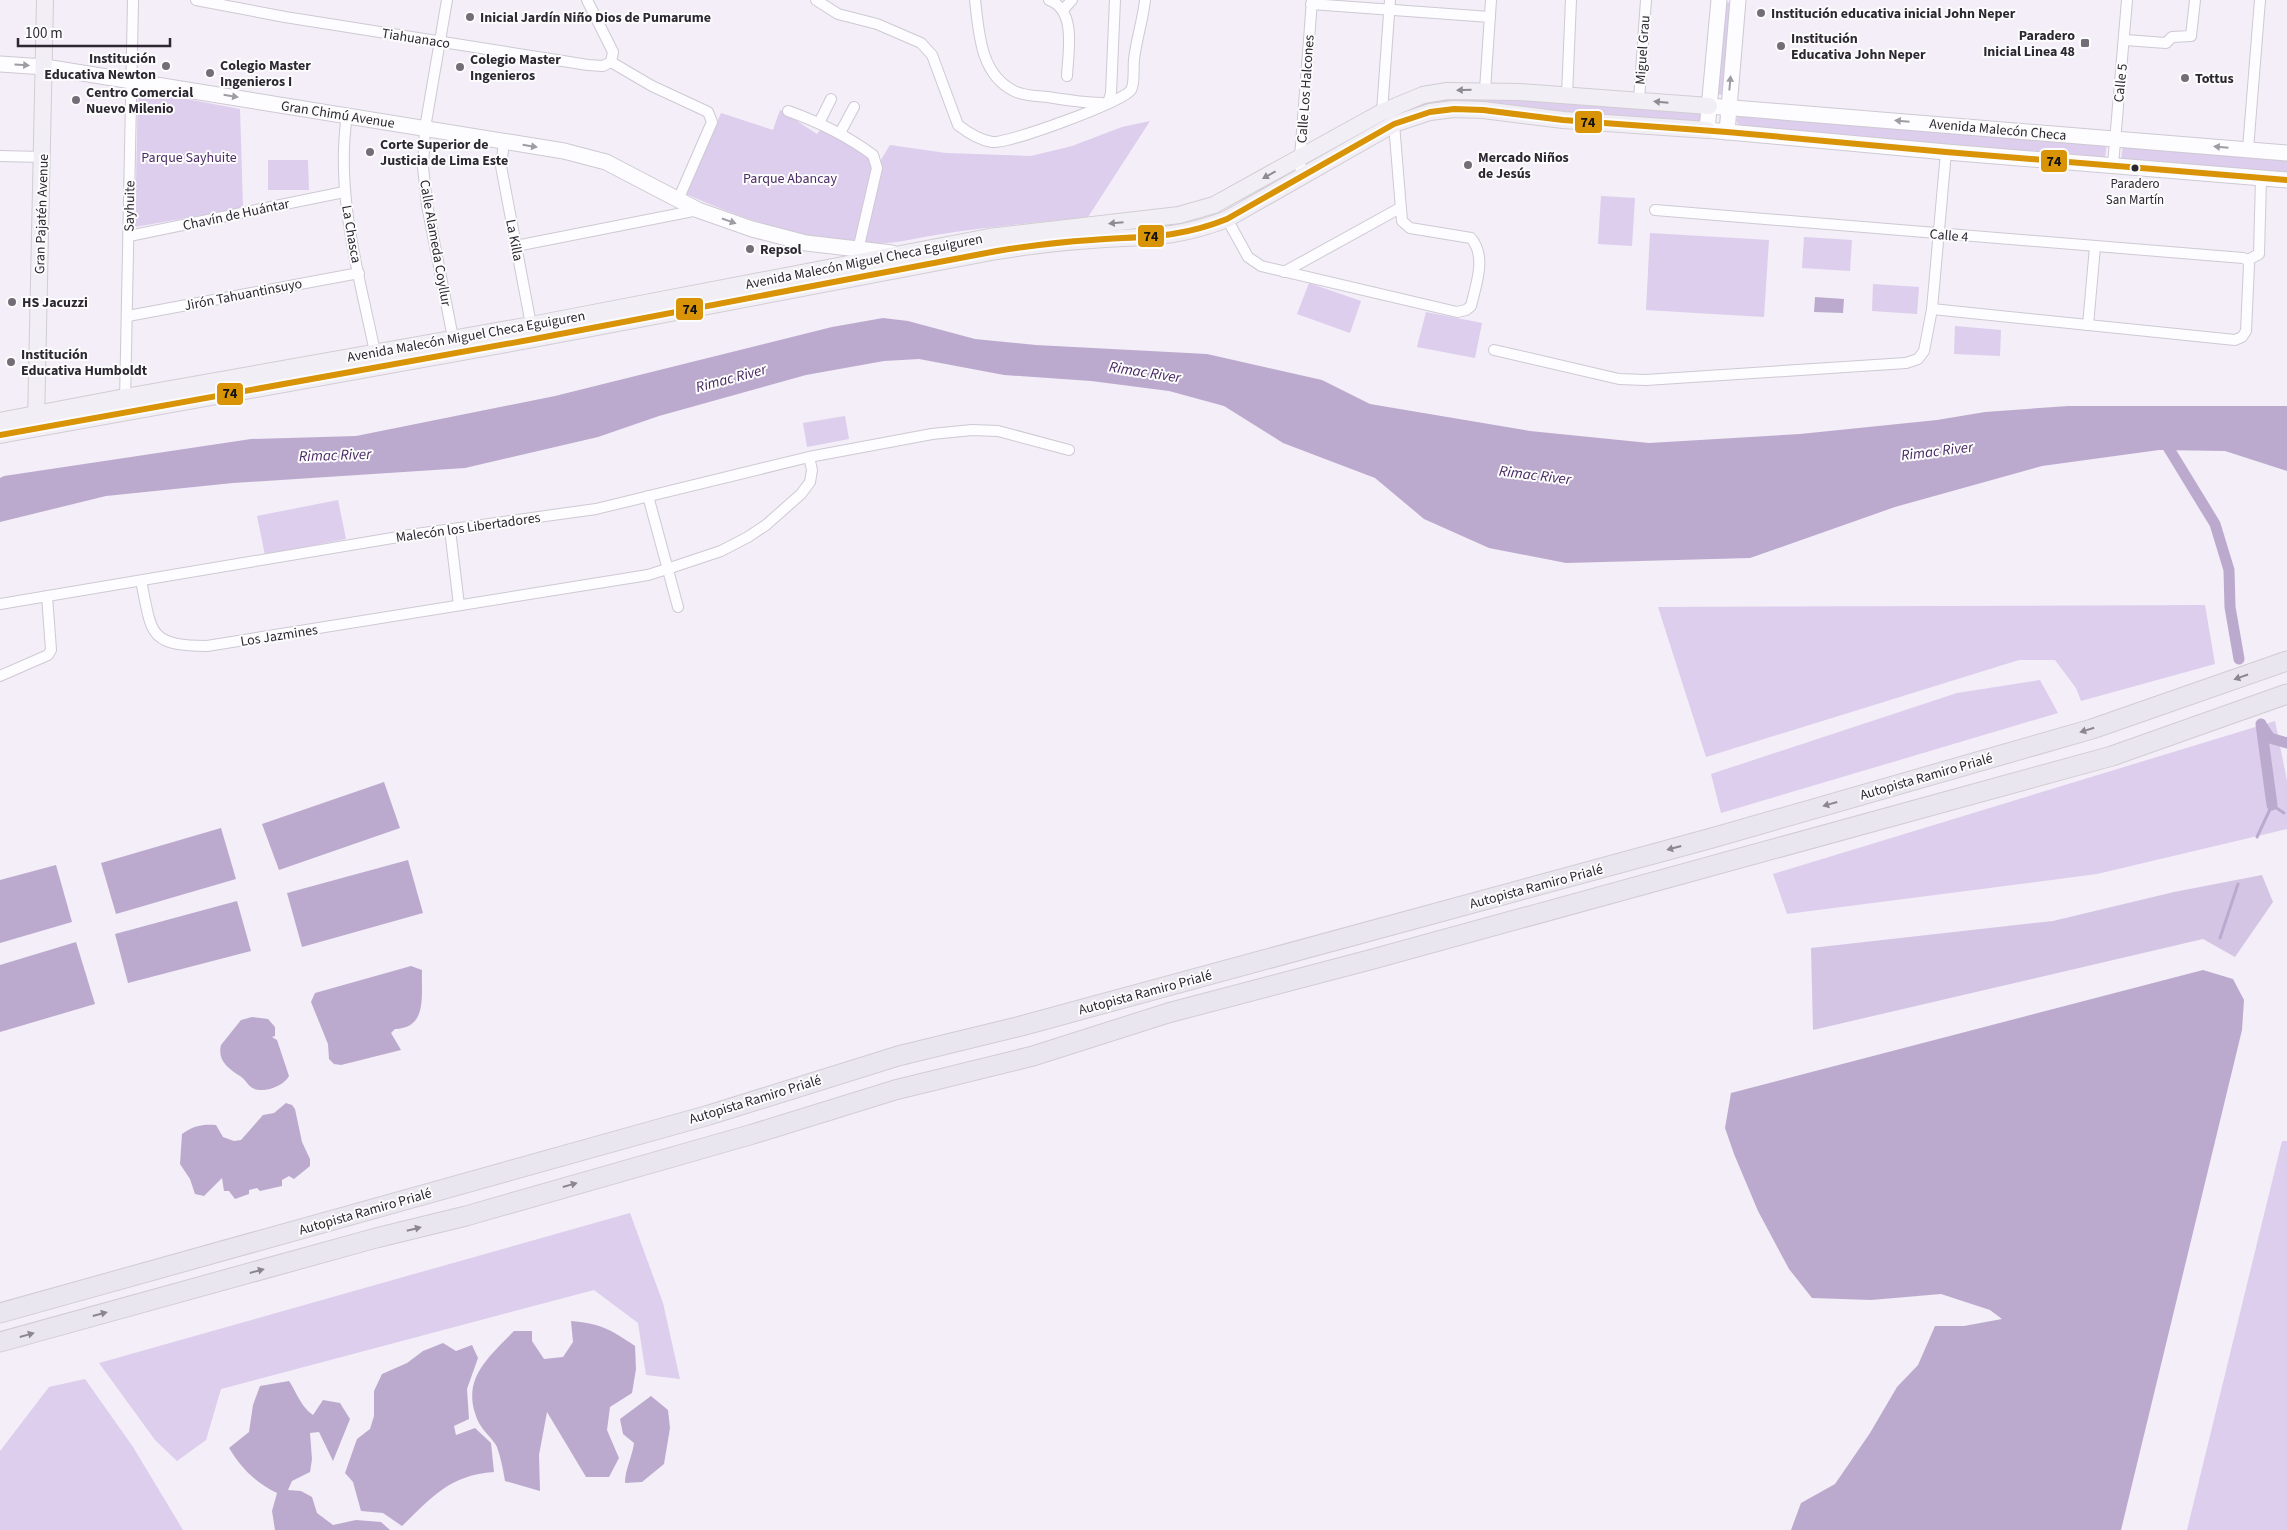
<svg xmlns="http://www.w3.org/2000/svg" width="2287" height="1530" viewBox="0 0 2287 1530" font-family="'Source Sans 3',sans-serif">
<rect width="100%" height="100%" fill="#f3eef8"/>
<g fill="#dcceec">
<path d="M1726 2 1731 3 1723 95 1716 94Z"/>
<path d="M138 90 240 109 243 208 135 227Z"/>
<path d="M1455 95 1701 110 1702 124 1451 105 1312 166 1308 157 1393 110Z"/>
<path d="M780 110 817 134 821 129 879 163 890 145 946 153 1031 156 1072 146 1122 127 1150 121 1088 217C1041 222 995 226 948 233 919 237 891 246 862 243 801 239 742 219 686 194L721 113 773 130Z"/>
<path d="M1739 116 2107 143 2105 158 1739 126 1736 120Z"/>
<path d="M2123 144 2287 157V173L2121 160Z"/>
<path d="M268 160H308L309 190H268Z"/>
<path d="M1601 196 1635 198 1632 246 1598 244Z"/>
<path d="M1650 233 1769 240 1764 317 1646 310Z"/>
<path d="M1804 237 1852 240 1850 271 1802 268Z"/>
<path d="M1309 283 1361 301 1350 333 1297 314Z"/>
<path d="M1873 284 1919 287 1917 314 1872 311Z"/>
<path d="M1426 312 1482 323 1475 358 1417 347Z"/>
<path d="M1955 326 2001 330 2000 356 1954 354Z"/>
<path d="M845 416 849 439 807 447 803 423Z"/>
<path d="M338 500 346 539 265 555 257 516Z"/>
<path d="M2205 605 2215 664 2081 701 2076 688 2055 660H2019L1706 757 1658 607Z"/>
<path d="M2040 680 2058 713 1721 813 1711 774 1957 693Z"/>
<path d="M2275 721 2287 781V829L2097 874 1787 914 1773 874Z"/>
<path d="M2282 1141H2287V1530H2187Z"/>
<path d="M630 1213 663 1303 680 1379 646 1375 638 1323 594 1290 221 1389 206 1440 177 1461 155 1440 99 1363Z"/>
<path d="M85 1379 133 1447 183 1530H0V1451L49 1387Z"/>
</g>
<path fill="#d4c5e4" d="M2262 875 2273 902 2235 957 2203 939 1813 1030 1811 948 2053 921 2174 892Z"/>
<g fill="#bcaace">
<path d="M1815 297 1844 299 1843 313 1814 312Z"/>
<path d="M883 318 908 321 975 339 1036 345 1207 354 1322 380 1370 404 1530 431 1649 443 1800 434 1937 420 1985 412 2068 406H2287V471L2225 451 2159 450 2042 466 1895 507 1750 558 1566 563 1489 548 1424 519 1375 478 1283 443 1224 406 1169 391 1091 381 1004 375 919 359 884 361 806 375 659 416 598 437 465 468 233 483 106 496 0 522V478L4 476 251 439 356 436 555 396 832 327Z"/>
<path d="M384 782 400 828 279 870 262 824Z"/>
<path d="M221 828 236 879 116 914 101 863Z"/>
<path d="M408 860 423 913 302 947 287 893Z"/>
<path d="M56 865 72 922 0 943V880Z"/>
<path d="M237 901 251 951 128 983 115 934Z"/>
<path d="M76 942 95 1004 0 1032V965Z"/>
<path d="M411 966 422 970C421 995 428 1028 395 1029L391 1033 401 1050 341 1065 334 1064 329 1059 328 1044 311 1002 315 993Z"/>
<path d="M2203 970 2233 979 2244 1000 2242 1030 2121 1530H1791L1801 1503 1835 1484 1870 1433 1897 1387 1918 1365 1935 1326H1964L2002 1319 1990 1310 1941 1294 1871 1300 1812 1298 1789 1269 1758 1211 1734 1154 1725 1128 1731 1093Z"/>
<path d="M252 1017 268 1019 275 1027V1036L272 1037 277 1040 289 1076C284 1086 262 1095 251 1087 247 1084 245 1079 240 1076 229 1069 217 1061 221 1045L241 1020Z"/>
<path d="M286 1103 292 1105 295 1109 302 1142 310 1159V1166L294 1179 289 1176 282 1180V1186L260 1191 257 1188 249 1190V1194L235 1199 229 1191H224L222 1178 204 1196 195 1194 190 1179 180 1164 182 1134C193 1126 202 1124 216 1125L223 1137 234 1141 241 1140 263 1115 274 1113Z"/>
<path d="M571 1321C599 1323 612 1330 635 1346L636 1369 632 1393 610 1407 607 1430 619 1458 609 1477H586L547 1412 539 1455 540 1491 505 1481C503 1470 501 1458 497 1447 493 1439 484 1432 479 1423 459 1381 487 1359 514 1331H532V1341L544 1359 563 1357 573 1342Z"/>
<path d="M443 1343 456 1351 472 1345 478 1358 467 1389 469 1419 454 1426 456 1435 475 1428 491 1443 494 1472C450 1475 432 1497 402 1526L383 1513 361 1511 353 1482 345 1473 357 1439 370 1429 374 1416V1391L382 1374 407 1363 423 1351Z"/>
<path d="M289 1381C297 1393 301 1407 313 1415L323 1400 340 1403 350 1419 333 1461 319 1432 310 1433 312 1459 310 1472 292 1481 288 1490 301 1491 312 1497 317 1513 333 1525 356 1520 381 1522 390 1530H275L272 1511 277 1493C255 1482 242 1469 229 1448L249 1432 253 1405 260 1386Z"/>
<path d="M651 1396 668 1410 670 1428 664 1464 642 1482 625 1483C625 1469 632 1458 634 1443L623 1434 620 1419Z"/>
</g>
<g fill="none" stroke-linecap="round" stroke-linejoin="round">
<g stroke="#bcaace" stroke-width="3">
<path d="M2257 837 2272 805 2284 813"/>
<path d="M2220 938 2238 884"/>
</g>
<g stroke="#bcaace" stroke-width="11">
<path d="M2163 439 2215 524 2229 570 2230 607 2239 659"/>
<path d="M2261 724 2272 805"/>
<path d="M2262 726 2270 738 2287 743"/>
</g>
<g stroke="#cec9d3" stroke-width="12">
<g id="street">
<path d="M196 0 285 17 588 65 603 66 611 62 652 86 708 112 712 122 678 200"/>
<path d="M447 0 425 128 423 167 427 205 453 338"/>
<path d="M587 0 613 52 611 62"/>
<path d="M816 0 838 14 877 24 921 43 932 55 958 125C967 132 980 140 992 142 1008 144 1123 102 1131 90 1135 83 1133 69 1134 60 1136 40 1143 20 1145 0"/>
<path d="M975 0C979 33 980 74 1014 91 1024 96 1038 96 1048 97 1066 100 1084 103 1102 103"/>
<path d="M1049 0C1077 10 1068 52 1067 76"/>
<path d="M1311 4 1490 17"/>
<path d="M1063 10 1072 0"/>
<path d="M2125 40 2166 43 2172 37 2191 36 2195 0"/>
<path d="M1485 90 1491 0"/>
<path d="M1567 95 1571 0"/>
<path d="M1639 100 1646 0"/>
<path d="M1108 103 1111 93 1115 0"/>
<path d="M788 111C819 122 846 135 873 155L877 168 858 250"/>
<path d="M1382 112 1390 0"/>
<path d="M347 115C335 194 359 275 375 352"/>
<path d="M819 123 831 99"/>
<path d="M840 133 854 107"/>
<path d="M504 142 501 166 532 330"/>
<path d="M2248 149 2260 0"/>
<path d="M0 156 42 157"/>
<path d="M2113 165 2127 0"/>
<path d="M1301 178 1300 158 1312 0"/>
<path d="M1655 210 2243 258 2248 260 2249 265 2246 331 2242 337 2235 340 1932 309"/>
<path d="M1227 219 1248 257 1261 266 1457 312 1466 310 1471 306C1476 284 1487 257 1471 238L1410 228 1402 221 1394 124"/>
<path d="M129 236 344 192"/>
<path d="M516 246 698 210"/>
<path d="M2248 260 2259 254 2261 178"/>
<path d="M1284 272 1400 208"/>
<path d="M128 316 359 273"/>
<path d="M2088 325 2095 247"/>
<path d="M1494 350 1619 379 1646 380 1906 363 1918 359 1924 351 1932 309 1946 152"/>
<path d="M125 401 133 0"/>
<path d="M648 496 678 607"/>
<path d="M450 530 459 605"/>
<path d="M141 581C152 632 147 646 207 646L648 575 667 569 721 551 748 537 766 525 801 494 810 482 812 470 809 457"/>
<path d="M0 604 416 534 596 509 809 457 932 434 972 430 998 431 1069 450"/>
<path d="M0 676 48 655 51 650 47 596"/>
</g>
</g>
<g stroke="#cec9d3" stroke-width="17">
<g id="secondary">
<path d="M1719 0 1707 130 1946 152 2287 180"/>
<path d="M0 64 45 67 564 151 606 162 698 210 752 229 806 243 892 253"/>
<path d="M1709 106 2287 153"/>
<path d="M1727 132 1738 0"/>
</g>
</g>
<g stroke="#d1cdd3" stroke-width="18">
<g id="primary">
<path d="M0 421 125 397 531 325 989 237 1179 215 1214 205 1382 112 1423 95 1447 91 1520 92 1709 106"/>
<path d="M36 423 45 0"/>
<path d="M0 435 534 339 997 251C1028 246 1060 242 1092 240 1144 236 1177 239 1227 219L1394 124 1430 112 1454 109 1483 110 1563 120 1707 130"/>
</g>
</g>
<g stroke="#d1cdd3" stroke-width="21">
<g id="highway">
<path d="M0 1313 709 1115 898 1056 1021 1026 1712 838 2092 729 2287 661"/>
<path d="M0 1342 376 1238 466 1216 753 1134 895 1090 1033 1056 1168 1013 1373 959 2112 756 2287 694"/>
</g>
</g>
<use href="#street" stroke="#fdfcfe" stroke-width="10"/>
<use href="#secondary" stroke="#fdfcfe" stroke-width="15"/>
<use href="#primary" stroke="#f1eff5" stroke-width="16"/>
<use href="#highway" stroke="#eae6ef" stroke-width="19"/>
<g stroke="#fcfcfc" stroke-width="10">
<path id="bus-1" d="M0 435 534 339 997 251C1028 246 1060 242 1092 240 1144 236 1177 239 1227 219L1394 124 1430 112 1454 109 1483 110 1563 120 1727 132 1946 152 2287 180"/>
</g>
<use href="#bus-1" stroke="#d99307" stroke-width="6"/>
</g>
<defs><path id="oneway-solid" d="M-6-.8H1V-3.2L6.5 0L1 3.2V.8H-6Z" transform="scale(1.25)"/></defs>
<g fill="#9f9ca2">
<use href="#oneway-solid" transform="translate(22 65) rotate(3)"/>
<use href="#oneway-solid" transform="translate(1730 83) rotate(-85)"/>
<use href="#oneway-solid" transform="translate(231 96) rotate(9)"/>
<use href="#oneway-solid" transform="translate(1902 121) rotate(-175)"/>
<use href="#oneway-solid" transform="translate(530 146) rotate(9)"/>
<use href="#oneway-solid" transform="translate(2221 147) rotate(-175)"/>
<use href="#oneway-solid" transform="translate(729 221) rotate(19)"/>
</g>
<g fill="#8e8b93">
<use href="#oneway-solid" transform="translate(1464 90) rotate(179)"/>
<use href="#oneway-solid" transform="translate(1661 102) rotate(-175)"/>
<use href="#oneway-solid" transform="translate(1269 175) rotate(151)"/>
<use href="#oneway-solid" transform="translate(1116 223) rotate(175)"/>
</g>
<g fill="#8b8690">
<use href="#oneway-solid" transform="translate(2241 677) rotate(161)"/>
<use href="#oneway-solid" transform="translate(2087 730) rotate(163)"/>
<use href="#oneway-solid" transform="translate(1830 804) rotate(164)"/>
<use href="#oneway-solid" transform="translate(1674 848) rotate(165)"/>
<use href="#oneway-solid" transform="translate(570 1185) rotate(-16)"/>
<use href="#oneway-solid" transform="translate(414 1229) rotate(-14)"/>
<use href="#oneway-solid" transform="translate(257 1271) rotate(-15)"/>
<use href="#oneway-solid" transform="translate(100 1314) rotate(-15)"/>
<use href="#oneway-solid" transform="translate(27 1335) rotate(-16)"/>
</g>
<g fill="#726d77" stroke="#fcfcfc" stroke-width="2">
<circle cx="1761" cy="13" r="5"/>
<circle cx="470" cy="17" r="5"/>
<rect x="2080" y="38" width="10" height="10" rx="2.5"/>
<circle cx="1781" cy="46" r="5"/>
<circle cx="166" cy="66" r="5"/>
<circle cx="460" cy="67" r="5"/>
<circle cx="210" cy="73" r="5"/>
<circle cx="2185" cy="78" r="5"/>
<circle cx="76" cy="100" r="5"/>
<circle cx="370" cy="152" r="5"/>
<circle cx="1468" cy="165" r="5"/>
<circle cx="750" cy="249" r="5"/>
<circle cx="12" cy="302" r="5"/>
<circle cx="11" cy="362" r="5"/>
</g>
<circle fill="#2c2731" stroke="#fcfcfc" stroke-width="2" cx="2135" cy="168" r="4.5"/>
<g text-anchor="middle" stroke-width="4" stroke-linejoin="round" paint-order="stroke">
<g font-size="13" fill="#2c2731" stroke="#fcfcfc">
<text x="2135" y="188">Paradero<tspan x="2135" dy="16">San Martín</tspan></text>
</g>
<g font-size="14" font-weight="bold" fill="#2c2731" stroke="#fcfcfc" text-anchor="start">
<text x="1771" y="18">Institución educativa inicial John Neper</text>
<text x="480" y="22">Inicial Jardín Niño Dios de Pumarume</text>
<text x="2075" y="40" text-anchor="end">Paradero<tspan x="2075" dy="16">Inicial Linea 48</tspan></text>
<text x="1791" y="43">Institución<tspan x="1791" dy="16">Educativa John Neper</tspan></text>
<text x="156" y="63" text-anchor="end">Institución<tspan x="156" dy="16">Educativa Newton</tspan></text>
<text x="470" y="64">Colegio Master<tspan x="470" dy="16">Ingenieros</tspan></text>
<text x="220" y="70">Colegio Master<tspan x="220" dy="16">Ingenieros I</tspan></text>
<text x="2195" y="83">Tottus</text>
<text x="86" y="97">Centro Comercial<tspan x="86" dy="16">Nuevo Milenio</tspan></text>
<text x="380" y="149">Corte Superior de<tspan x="380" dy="16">Justicia de Lima Este</tspan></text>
<text x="1478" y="162">Mercado Niños<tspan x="1478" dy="16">de Jesús</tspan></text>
<text x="760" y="254">Repsol</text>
<text x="22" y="307">HS Jacuzzi</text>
<text x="21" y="359">Institución<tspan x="21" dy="16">Educativa Humboldt</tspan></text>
</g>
<g font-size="14" fill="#2c2731" stroke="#fcfcfc">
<text transform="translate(416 38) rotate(9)" y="5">Tiahuanaco</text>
<text transform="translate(1642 50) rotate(-86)" y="5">Miguel Grau</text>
<text transform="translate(2120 83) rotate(-84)" y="5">Calle 5</text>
<text transform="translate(1305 89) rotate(-86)" y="5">Calle Los Halcones</text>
<text transform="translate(338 114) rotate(9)" y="5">Gran Chimú Avenue</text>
<text transform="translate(1998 129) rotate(5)" y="5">Avenida Malecón Checa</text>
<text transform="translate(129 206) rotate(-89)" y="5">Sayhuite</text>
<text transform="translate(41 214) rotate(-88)" y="5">Gran Pajatén Avenue</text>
<text transform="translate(236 214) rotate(-12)" y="5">Chavín de Huántar</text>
<text transform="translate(352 234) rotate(80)" y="5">La Chasca</text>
<text transform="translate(1949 235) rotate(5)" y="5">Calle 4</text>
<text transform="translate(515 240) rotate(79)" y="5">La Killa</text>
<text transform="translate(436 243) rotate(80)" y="5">Calle Alameda Coyllur</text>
<text transform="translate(864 261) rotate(-11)" y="5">Avenida Malecón Miguel Checa Eguiguren</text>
<text transform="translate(243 294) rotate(-11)" y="5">Jirón Tahuantinsuyo</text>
<text transform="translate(466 336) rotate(-10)" y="5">Avenida Malecón Miguel Checa Eguiguren</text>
<text transform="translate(468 527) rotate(-8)" y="5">Malecón los Libertadores</text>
<text transform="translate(279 635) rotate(-9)" y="5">Los Jazmines</text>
<text transform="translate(1926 776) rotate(-16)" y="5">Autopista Ramiro Prialé</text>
<text transform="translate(1536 886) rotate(-15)" y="5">Autopista Ramiro Prialé</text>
<text transform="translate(1145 992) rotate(-15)" y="5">Autopista Ramiro Prialé</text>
<text transform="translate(755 1099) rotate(-17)" y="5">Autopista Ramiro Prialé</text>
<text transform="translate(365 1211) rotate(-16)" y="5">Autopista Ramiro Prialé</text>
</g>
<g font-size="14" fill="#4b2b66" stroke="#fcfcfc">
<text x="189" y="162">Parque Sayhuite</text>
<text x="790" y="183">Parque Abancay</text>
</g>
<g font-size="15" font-style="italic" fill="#462761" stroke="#fcfcfc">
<text transform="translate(1145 372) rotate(9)" y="5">Rimac River</text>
<text transform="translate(731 378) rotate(-15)" y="5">Rimac River</text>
<text transform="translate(1937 451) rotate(-7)" y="5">Rimac River</text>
<text transform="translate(335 455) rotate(-2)" y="5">Rimac River</text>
<text transform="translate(1535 475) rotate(7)" y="5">Rimac River</text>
</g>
</g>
<g stroke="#fcfcfc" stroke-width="2">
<rect x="1574" y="110" width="29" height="24" rx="5" fill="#d99307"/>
<rect x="2040" y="149" width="28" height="24" rx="5" fill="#d99307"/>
<rect x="1137" y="224" width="28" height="24" rx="5" fill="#d99307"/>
<rect x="675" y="297" width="29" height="24" rx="5" fill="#d99307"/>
<rect x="216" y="382" width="28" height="24" rx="5" fill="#d99307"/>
</g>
<g font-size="14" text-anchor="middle" font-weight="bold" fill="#111">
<text x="1588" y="127">74</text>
<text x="2054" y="166">74</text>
<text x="1151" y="241">74</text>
<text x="690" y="314">74</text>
<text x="230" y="398">74</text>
</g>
<path d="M18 38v8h152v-8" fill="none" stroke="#2c2731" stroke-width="2.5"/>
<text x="25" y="38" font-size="15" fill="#2c2731" stroke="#fcfcfc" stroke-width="4" paint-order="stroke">100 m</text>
</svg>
